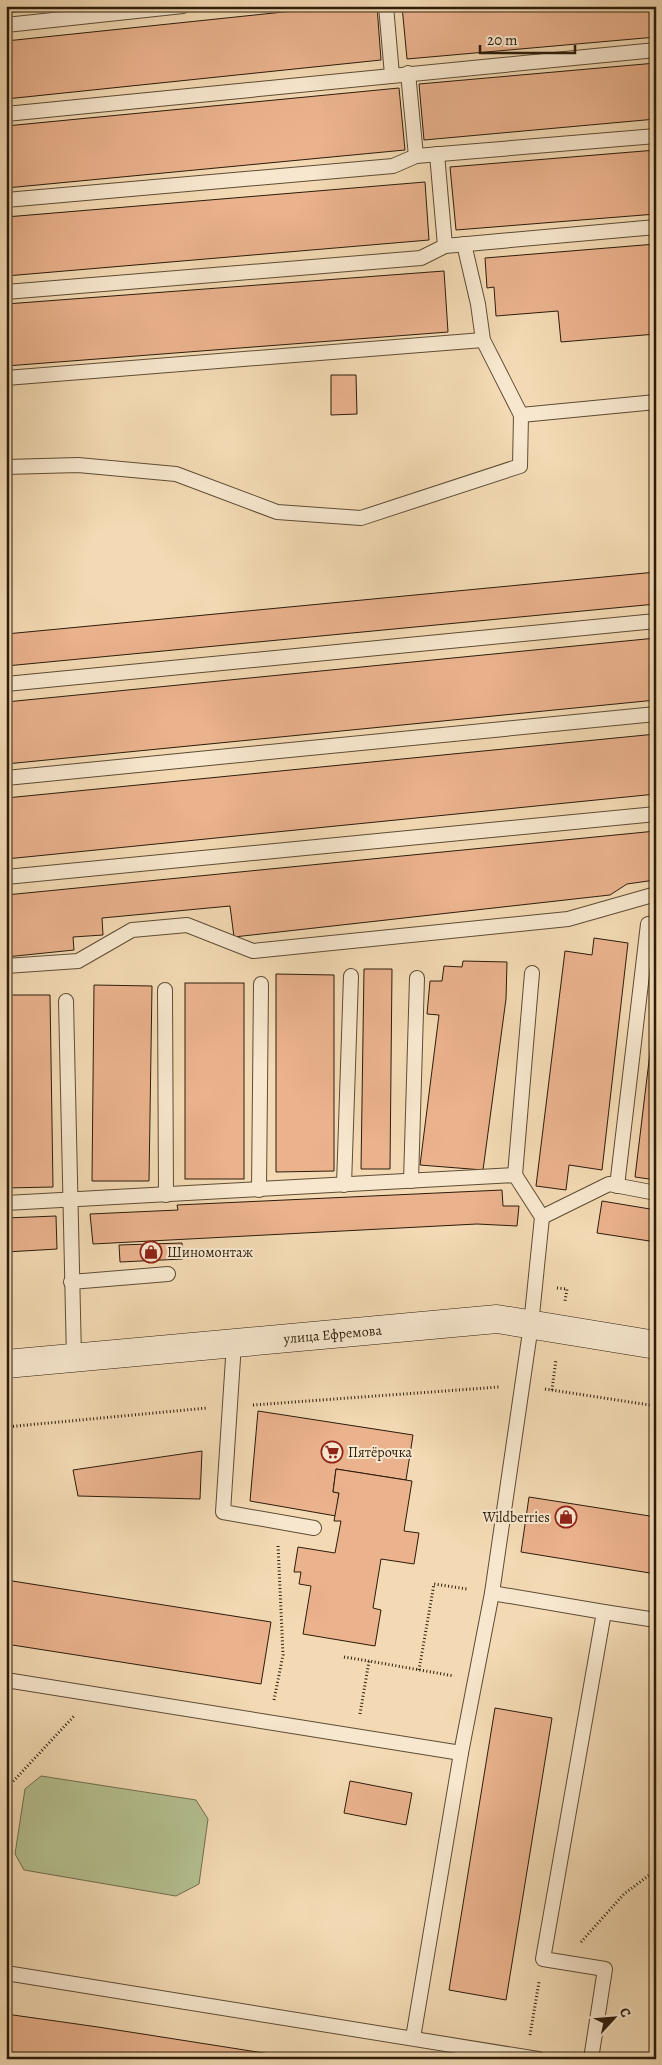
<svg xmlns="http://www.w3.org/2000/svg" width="662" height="2065" viewBox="0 0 662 2065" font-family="Alegreya,serif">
<rect width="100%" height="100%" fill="#f3dab4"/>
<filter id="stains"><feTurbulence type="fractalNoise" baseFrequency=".004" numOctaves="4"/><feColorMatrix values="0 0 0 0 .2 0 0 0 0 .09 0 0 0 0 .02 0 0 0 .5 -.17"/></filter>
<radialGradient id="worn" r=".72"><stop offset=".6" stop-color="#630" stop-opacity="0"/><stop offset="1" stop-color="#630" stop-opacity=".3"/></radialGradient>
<path fill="#b5c191" stroke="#706e4e" d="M41 1776 196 1800 208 1819 199 1884 176 1896 24 1870 15 1854 25 1789Z"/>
<g fill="#eab28d" stroke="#2c1c0a">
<path d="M6 6H73L6 13Z"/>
<path d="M341 6H377L381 60 6 99V41Z"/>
<path d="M402 6H656V37L407 59Z"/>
<path d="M656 63V119L424 140 419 84Z"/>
<path d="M399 88 405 150 6 188V126Z"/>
<path d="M656 150V214L456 230 450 167Z"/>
<path d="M425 182 429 240 6 276V217Z"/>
<path d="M656 244V334L561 342 558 311 496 316 494 287 487 288 485 258Z"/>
<path d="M444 271 448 332 6 366V304Z"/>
<path d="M331 375H356L357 414 331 415Z"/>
<path d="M656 572V604L6 666V634Z"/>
<path d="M656 638V700L6 764V702Z"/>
<path d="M656 734V794L6 859V798Z"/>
<path d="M656 831 655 880 627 884 610 895 234 937 230 906 102 918 103 935 73 937 74 950 6 957V895Z"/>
<path d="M594 938 628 943 602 1170 569 1165 566 1190 536 1186 565 951 592 955Z"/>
<path d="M463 961 507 962 506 999 483 1170 420 1165 439 1015 427 1014 430 981H442L444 966 462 967Z"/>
<path d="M364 969H392L390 1169H361Z"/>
<path d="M276 974 334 975V1171L276 1172Z"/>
<rect x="185" y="983" width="59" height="196"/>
<path d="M94 985 152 986 149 1181H92Z"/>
<path d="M6 995H50L53 1187 6 1188Z"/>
<path d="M656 1003V1180L635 1177Z"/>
<path d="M502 1190 503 1206H519L517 1226 477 1224 93 1244 90 1214 178 1210 177 1205Z"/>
<path d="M602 1201 656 1210V1242L597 1233Z"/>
<path d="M56 1216 57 1249 6 1252V1218Z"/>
<path d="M182 1243 183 1259 120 1262 119 1245Z"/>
<path d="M258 1411 413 1435 406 1480 336 1469 333 1492 339 1493 336 1516 250 1501Z"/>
<path d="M202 1451 200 1499 78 1496 73 1470Z"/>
<path d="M336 1469 412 1481 404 1531 419 1533 414 1564 381 1559 373 1608 381 1610 375 1646 303 1634 311 1586 299 1584 301 1572H294L298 1547 335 1553 341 1521H334L339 1493 333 1492Z"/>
<path d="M529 1497 656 1517V1574L521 1552Z"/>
<path d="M6 1580 271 1622 261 1684 6 1644Z"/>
<path d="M495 1708 552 1718 506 2000 449 1990Z"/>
<path d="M350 1781 412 1793 406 1825 344 1813Z"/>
<path d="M6 2014 98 2027 302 2059H6Z"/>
</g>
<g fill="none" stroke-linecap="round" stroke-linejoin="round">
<g stroke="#5e4c34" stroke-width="16">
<g id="lane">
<path d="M386 6 392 75"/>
<path d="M6 25 183 6"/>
<path d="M408 73 416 156"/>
<path d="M6 114 656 50"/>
<path d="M437 154 445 246"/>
<path d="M6 200 393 166 416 156 656 136"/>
<path d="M6 292 421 258 445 246 656 227"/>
<path d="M6 378 483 340"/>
<path d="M521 415 656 402"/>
<path d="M6 467 78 465 176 474 277 512 361 518 520 466 521 415 483 340 478 304 464 244"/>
<path d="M6 684 656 621"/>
<path d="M6 778 656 714"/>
<path d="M6 877 656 814"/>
<path d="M6 966 78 961 132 930 187 925 253 951 568 919 656 894"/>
<path d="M165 990 166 1195"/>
<path d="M66 1001 74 1358"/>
<path d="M515 1175 532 973"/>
<path d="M411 1181 417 978"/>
<path d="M344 1185 351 976"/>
<path d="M617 1186 648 924"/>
<path d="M259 1190 261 984"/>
<path d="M6 1203 515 1175 542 1217 531 1325 492 1593 604 1612 543 1959 605 1969 591 2059"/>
<path d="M542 1217 609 1184 656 1193"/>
<path d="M71 1282 168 1274"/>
<path d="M234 1343 223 1512 314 1528"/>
<path d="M604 1612 656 1620"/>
<path d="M6 1680 461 1753 492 1593"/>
<path d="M6 1973 538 2059"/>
<path d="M413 2038 461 1753"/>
</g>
</g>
<g stroke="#2c1c0a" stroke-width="29">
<g id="secondary">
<path id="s1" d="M6 1364 497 1319 656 1345"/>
</g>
</g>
<g stroke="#2c1c0a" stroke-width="3" stroke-dasharray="1 2.5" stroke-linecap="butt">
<path d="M557 1288 567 1289 565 1301"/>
<path d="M545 1389 656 1406"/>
<path d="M552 1390 556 1359"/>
<path d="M253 1405 499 1387"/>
<path d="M6 1427 207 1408"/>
<path d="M344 1657 369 1661"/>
<path d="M419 1670 434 1584 467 1589"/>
<path d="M274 1700 283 1655 278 1545"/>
<path d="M360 1714 369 1661 454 1676"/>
<path d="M6 1789 75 1715"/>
<path d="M581 1942 624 1894 656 1870"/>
<path d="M530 2035 539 1982"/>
</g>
<use href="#lane" stroke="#f7e7ce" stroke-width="14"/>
<use href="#secondary" stroke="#f7e7ce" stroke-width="28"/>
</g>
<defs>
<g id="shop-ring" transform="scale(1.125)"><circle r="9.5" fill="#f7e7ce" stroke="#8f2418" stroke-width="1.5"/><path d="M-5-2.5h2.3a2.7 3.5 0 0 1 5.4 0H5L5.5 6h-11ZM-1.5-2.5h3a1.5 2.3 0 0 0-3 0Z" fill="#8f2418"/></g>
<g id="supermarket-ring" transform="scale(1.125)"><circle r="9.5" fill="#f7e7ce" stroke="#8f2418" stroke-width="1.5"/><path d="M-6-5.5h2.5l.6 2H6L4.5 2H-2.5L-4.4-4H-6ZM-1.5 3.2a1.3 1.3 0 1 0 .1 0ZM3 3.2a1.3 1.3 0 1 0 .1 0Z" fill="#8f2418"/></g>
</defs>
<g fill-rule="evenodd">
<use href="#shop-ring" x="151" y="1252"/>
<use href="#supermarket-ring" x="332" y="1452"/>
<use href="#shop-ring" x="566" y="1517"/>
</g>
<g text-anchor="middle" stroke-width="4" stroke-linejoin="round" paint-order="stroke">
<g font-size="14" fill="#2c1c0a" stroke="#f7e7ce" text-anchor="start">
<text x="167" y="1257">Шиномонтаж</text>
<text x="348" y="1457">Пятёрочка</text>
<text x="550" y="1522" text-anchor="end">Wildberries</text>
</g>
<g font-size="14" fill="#2c1c0a" stroke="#f7e7ce">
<text dy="5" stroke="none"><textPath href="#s1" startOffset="328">улица Ефремова</textPath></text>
</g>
</g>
<rect width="662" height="2065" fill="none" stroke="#f3dab4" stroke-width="25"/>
<rect x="8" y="8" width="647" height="2050" fill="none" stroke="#2c1c0a" stroke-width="2.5"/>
<rect x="12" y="12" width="637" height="2040" fill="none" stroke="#2c1c0a"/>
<g transform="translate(614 2018) rotate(64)" stroke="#f7e7ce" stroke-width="4" paint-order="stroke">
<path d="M0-4L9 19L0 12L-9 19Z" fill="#2c1c0a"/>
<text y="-8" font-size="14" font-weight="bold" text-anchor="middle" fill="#2c1c0a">С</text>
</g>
<path d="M480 45v8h95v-8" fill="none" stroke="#2c1c0a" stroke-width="2.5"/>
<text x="487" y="45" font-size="15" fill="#2c1c0a" stroke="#f7e7ce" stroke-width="4" paint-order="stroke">20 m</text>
<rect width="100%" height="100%" filter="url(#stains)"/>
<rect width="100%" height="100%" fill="url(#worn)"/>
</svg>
